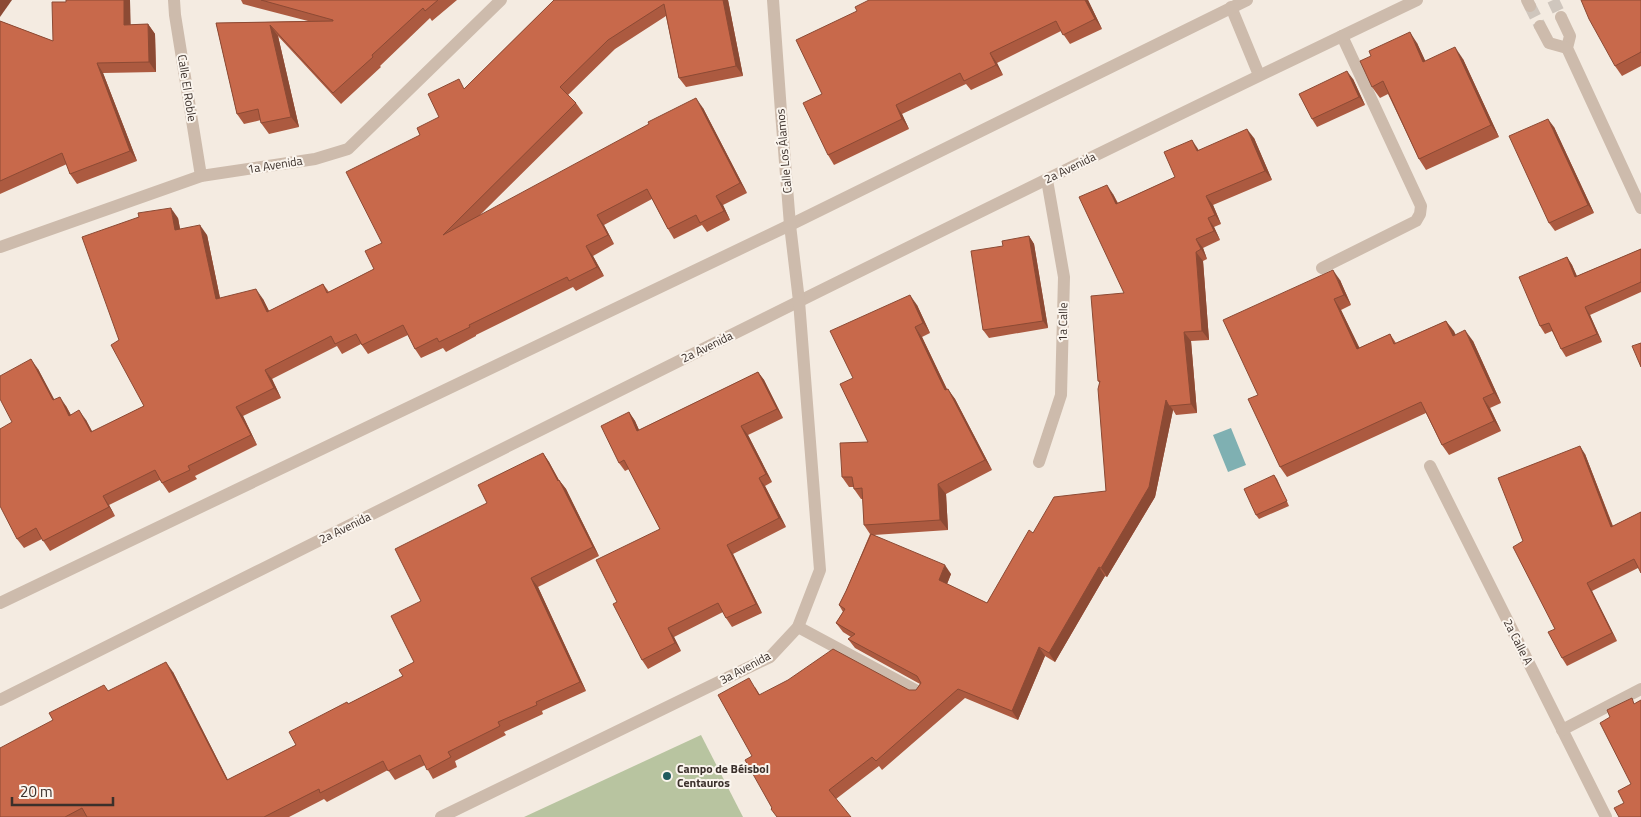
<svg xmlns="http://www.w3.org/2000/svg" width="1641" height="817" viewBox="0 0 1641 817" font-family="'Titillium Web',sans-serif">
<rect width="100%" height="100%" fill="#f4ebe1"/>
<path fill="#b8c4a0" d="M701 735 743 817H524Z"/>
<path fill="#7fb0b2" d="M1231 428 1246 465 1228 472 1213 435Z"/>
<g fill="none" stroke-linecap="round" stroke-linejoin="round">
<g stroke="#cfc6bd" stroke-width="12" stroke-dasharray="12 6" stroke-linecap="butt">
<path d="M1553 0 1561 17"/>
<path d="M1530 6 1540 26"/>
</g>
<g stroke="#cdbbac" stroke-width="12">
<path d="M174 0 175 15 201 176"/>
<path d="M1527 0 1530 6"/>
<path d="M1231 7 1259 75"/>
<path d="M1561 17 1570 36 1567 48 1641 208"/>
<path d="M1540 26 1549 43 1567 48"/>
<path d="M0 247 201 176 315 159 348 149 501 0"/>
<path d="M1322 268 1416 221 1420 214 1421 206 1342 36"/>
<path d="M1039 462 1061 395 1064 277 1047 180"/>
<path d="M1430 466 1606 817"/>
<path d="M0 603 790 225 1247 0"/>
<path d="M798 627 919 692"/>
<path d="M0 700C471 465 942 227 1417 0"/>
<path d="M1562 730 1641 689"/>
<path d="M441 817 770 657 798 627 820 570 799 301 790 225 781 112 773 0"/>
</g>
</g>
<g fill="#ac5a40">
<path d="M241 0H457L432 21 430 18 380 66 381 67 341 104 278 36 299 127 269 134 261 123V120L244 124 237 114 216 23 308 21 243 4Z"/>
<path d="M554 0H728L743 76 686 87 679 78 666 16 615 49 568 95 576 103 583 113 479 216 703 108 747 193 723 205 730 220 707 232 702 225 674 239 668 229 652 199 604 225 614 244 593 256 604 276 576 291 573 287 476 335V336L446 352 443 348 421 358 415 349 408 335 368 354 361 344 342 354 337 346 272 379 281 398 243 416 257 445 195 476 197 479 169 493 160 480 109 505 115 516 50 551 42 539 24 548 17 539 12 422 38 369 54 400 66 406 71 415 86 420 92 432 144 406 119 340 139 217 178 218 180 229 207 235 220 298 263 299 269 311 323 284 329 292 374 269 382 243 420 135 439 117 465 88Z"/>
<path d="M869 0H1088L1102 29 1070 44 1061 31 997 63 1003 75 971 90 966 84 902 114 909 129 834 165 828 155 822 94 857 11Z"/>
<path d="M1641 0V66L1622 76 1615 66Z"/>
<path d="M0 21 53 41 131 25 148 24 155 34 156 72 103 73 137 161 77 184 70 174 67 164 0 194Z"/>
<path d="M1417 43 1425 61 1463 59 1499 137 1426 170 1419 159 1388 94 1380 98 1372 87Z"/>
<path d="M1353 79 1365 105 1317 127 1312 119Z"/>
<path d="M1554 127 1594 213 1555 231 1549 223Z"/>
<path d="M1254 138 1272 180 1213 205 1221 224 1214 227 1220 240 1203 248 1207 259 1203 261 1209 340 1191 341 1197 413 1176 415 1173 410 1155 497 1107 577 1105 576 1055 662 1045 656 1018 720 965 698 882 770 879 766 836 799 772 808 752 756 755 687 760 695 916 690 920 684 855 648 848 639 851 637 843 632 836 623 843 612 839 605 846 591 870 534 864 525 863 499H861L854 489V487H849L842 477 868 442 853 378 917 305 930 333 922 337 947 389 955 399 992 470 946 494 948 530 874 535 951 574 947 584 987 603 1033 533 1106 491 1100 383 1098 381 1124 293 1113 194 1118 203 1175 177 1199 150Z"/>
<path d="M1029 236 1034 244 1048 328 989 338 983 330 1003 246Z"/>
<path d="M1641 249V292L1590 315 1602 342 1566 357 1561 349 1552 331 1545 334 1540 326 1567 257 1572 265 1577 276Z"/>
<path d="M1340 280 1351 305 1341 310 1359 348 1390 334 1396 343 1446 321 1455 335 1473 341 1501 403 1490 408 1501 431 1449 455 1442 445 1426 413 1287 477 1280 467Z"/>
<path d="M758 372 764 380 783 418 748 435 772 482 765 486 786 527 733 554 762 613 732 627 726 618 723 612 674 637 681 651 648 669 642 660 617 602 660 529 629 469 625 471 619 463 629 412 635 421 639 430Z"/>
<path d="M543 453 549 462 559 480 566 489 599 556 538 587 586 691 542 711 543 714 504 732 506 735 455 761 457 767 433 779 425 765 395 780 388 770 327 802 324 799 289 817H0L53 720 108 691 173 672 228 780 296 745 348 704 403 676 414 662 421 601 487 503Z"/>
<path d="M1585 454 1613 526 1641 512 1638 568 1592 591 1617 641 1567 666 1562 658 1555 629 1523 541Z"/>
<path d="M1274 475 1277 479 1289 506 1259 519 1256 515Z"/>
</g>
<g fill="#8c4a34">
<path d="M0 0H12L0 17Z"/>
<path d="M124 0H130L131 35 124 25Z"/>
<path d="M723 0H728L743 76 736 66Z"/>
<path d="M1085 0H1088L1102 29 1095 19Z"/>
<path d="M148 24 155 34 156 72 149 62Z"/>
<path d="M270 25 278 36 299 127 291 117Z"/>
<path d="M1410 32 1417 43 1431 73 1423 62Z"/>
<path d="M1455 47 1463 59 1499 137 1491 125Z"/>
<path d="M990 53 997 63 1003 75 996 65Z"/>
<path d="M97 63 103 73 137 161 130 151Z"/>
<path d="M1347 71 1353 79 1365 105 1359 97Z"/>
<path d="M696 98 703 108 747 193 740 183Z"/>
<path d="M896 105 902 114 909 129 902 119Z"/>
<path d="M1548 119 1554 127 1594 213 1588 205Z"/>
<path d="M1247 129 1254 138 1272 180 1265 171Z"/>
<path d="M1192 140 1198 149 1203 160 1197 151Z"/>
<path d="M1107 185 1113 194 1122 213 1116 204Z"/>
<path d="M716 196 723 205 730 220 724 211Z"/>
<path d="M1206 196 1213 205 1221 224 1215 215Z"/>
<path d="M171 208 178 218 182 239 175 230Z"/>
<path d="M597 215 604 225 614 244 608 235Z"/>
<path d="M1208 218 1214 227 1220 240 1214 231Z"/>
<path d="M200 225 207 235 222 308 216 299Z"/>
<path d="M1029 236 1034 244 1048 328 1043 321Z"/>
<path d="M1196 239 1203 248 1207 259 1201 249Z"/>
<path d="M586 246 593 256 604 276 597 267Z"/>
<path d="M1196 252 1203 261 1209 340 1202 331Z"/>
<path d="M1567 257 1572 265 1580 284 1575 277Z"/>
<path d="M1333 270 1340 280 1351 305 1344 295Z"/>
<path d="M256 289 263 299 274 321 267 312Z"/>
<path d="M910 295 917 305 930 333 923 323Z"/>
<path d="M1334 299 1341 310 1365 359 1357 349Z"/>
<path d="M1585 307 1590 315 1602 342 1597 334Z"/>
<path d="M1446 321 1454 331 1461 346 1453 336Z"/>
<path d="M915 327 922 337 952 400 945 390Z"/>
<path d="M1465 330 1473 341 1501 403 1494 393Z"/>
<path d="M1184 332 1191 341 1197 413 1191 404Z"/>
<path d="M31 359 38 369 60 410 53 400Z"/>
<path d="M265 370 272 379 281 398 274 388Z"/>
<path d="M758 372 764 380 783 418 777 409Z"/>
<path d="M948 389 955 399 992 470 985 460Z"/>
<path d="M60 397 66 406 76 425 69 416Z"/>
<path d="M1483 398 1490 408 1501 431 1494 421Z"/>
<path d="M1166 400 1173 410 1155 497 1107 577 1101 568Z"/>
<path d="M236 407 243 416 257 445 251 435Z"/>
<path d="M79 410 86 420 98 442 91 432Z"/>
<path d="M629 412 635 421 643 439 637 431Z"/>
<path d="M741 426 748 435 772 482 766 474Z"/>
<path d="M1580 446 1585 454 1616 535 1611 527Z"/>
<path d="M543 453 549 462 564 490 558 481Z"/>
<path d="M759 478 765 486 786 527 779 518Z"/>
<path d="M559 480 566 489 599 556 593 547Z"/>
<path d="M938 484 946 494 948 530 940 520Z"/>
<path d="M103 496 109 505 115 516 109 507Z"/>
<path d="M727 545 733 554 762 613 756 604Z"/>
<path d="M945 565 951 574 945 589 939 580Z"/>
<path d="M1099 567 1105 576 1055 662 1049 653Z"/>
<path d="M531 578 538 587 586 691 580 682Z"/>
<path d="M1587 583 1592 591 1617 641 1612 633Z"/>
<path d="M668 628 674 637 681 651 675 643Z"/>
<path d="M1039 647 1045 656 1018 720 1012 711Z"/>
<path d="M166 662 173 672 233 790 227 780Z"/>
</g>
<g fill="#c8694b" stroke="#8c4a34">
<path d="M66 0H124V25L148 24 149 62 97 63 130 151 70 174 62 153 0 181V21L53 41 52 2H66Z"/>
<path d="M261 0H438L425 11 423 8 372 55 373 57 333 93 270 25 291 117 261 123 258 109 237 114 216 23 333 21V20Z"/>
<path d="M554 0H723L736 66 679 78 664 4 608 40 560 87 576 103 443 235 649 124 648 122 696 98 740 183 716 196 724 211 700 223 696 215 668 229 647 189 597 215 608 235 586 246 597 267 569 281 567 277 469 325 470 327 439 342 437 338 415 349 403 325 362 345 356 334 335 344 331 336 265 370 274 388 236 407 251 435 188 466 190 470 162 483 155 470 103 496 109 507 43 541 36 528 17 539 0 506V429L12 422 0 399V376L31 359 53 400 60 397 69 416 79 410 91 432 144 406 111 345 119 340 82 237 139 217 138 213 171 208 175 230 200 225 216 299 256 289 267 312 323 284 327 293 374 269 365 251 382 243 346 172 420 135 417 128 439 117 428 94 459 79 464 89Z"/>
<path d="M869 0H1085L1095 19 1063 35 1056 21 990 53 996 65 964 81 960 73 896 105 902 119 828 155 803 103 822 94 796 40 857 11 855 7Z"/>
<path d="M1581 0H1641V52L1615 66 1589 19Z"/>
<path d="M1410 32 1423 62 1455 47 1491 125 1419 159 1383 81 1372 87 1360 61 1371 56 1369 51Z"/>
<path d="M1347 71 1359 97 1312 119 1299 94Z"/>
<path d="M1548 119 1588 205 1549 223 1509 136Z"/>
<path d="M1247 129 1265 171 1206 196 1215 215 1208 218 1214 231 1196 239 1201 249 1196 252 1202 331 1184 332 1191 404 1169 406 1166 400 1149 487 1101 568 1099 567 1049 653 1039 647 1012 711 958 689 876 761 872 757 829 790 851 817H777L771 809 772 808 745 760 752 756 718 695 749 678 759 695 788 680 833 649 909 690H916L921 683 917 676 848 639 855 634 836 623 845 609 839 605 846 591 871 534 945 565 939 580 987 603 1029 530 1033 533 1054 497 1106 491 1098 389 1100 381H1098L1091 296 1124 293 1079 197 1107 185 1116 204 1175 177 1164 152 1192 140 1197 151Z"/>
<path d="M1029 236 1043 321 983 330 971 251 1003 246 1002 241Z"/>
<path d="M1641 249V282L1585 307 1597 334 1561 349 1549 323 1540 326 1519 277 1567 257 1575 277Z"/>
<path d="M1333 270 1344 295 1334 299 1357 349 1390 334 1394 344 1446 321 1453 336 1465 330 1494 393 1483 398 1494 421 1442 445 1421 402 1280 467 1248 399 1258 395 1223 320Z"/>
<path d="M910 295 923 323 915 327 945 390 948 389 985 460 938 484 940 520 864 525 862 488 854 489 852 477H842L840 443 868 442 840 384 853 378 830 331Z"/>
<path d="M1641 343V367L1632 346Z"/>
<path d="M758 372 777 409 741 426 766 474 759 478 779 518 727 545 756 604 726 618 718 603 668 628 675 643 642 660 613 604 617 602 596 560 660 529 624 460 619 463 601 426 629 412 637 431Z"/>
<path d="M1580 446 1611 527 1641 512V573L1634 559 1587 583 1612 633 1562 658 1548 632 1555 629 1513 547 1523 541 1498 478Z"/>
<path d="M543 453 558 481 559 480 593 547 531 578 580 682 536 702 537 705 498 722 500 726 448 752 451 757 427 770 420 755 388 771 383 761 320 793 319 789 264 817H87L82 808 65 817H0V748L53 720 49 713 104 685 108 691 166 662 227 780 296 745 289 732 347 702 348 704 403 676 399 670 414 662 391 616 421 601 395 549 487 503 478 485Z"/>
<path d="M1274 475 1287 501 1256 515 1244 489Z"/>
<path d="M1632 698 1634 704 1641 700V817H1619L1614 808 1624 803 1618 791 1631 784 1600 723 1610 717 1607 710Z"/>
</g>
<circle fill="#1f5a5e" stroke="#fbf5ee" stroke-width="2" cx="667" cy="776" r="5"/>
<g text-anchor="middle" stroke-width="4" stroke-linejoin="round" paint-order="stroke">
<g font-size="12" fill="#3b302b" stroke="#fbf5ee">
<text transform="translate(187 88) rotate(81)" y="4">Calle El Roble</text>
<text transform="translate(784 151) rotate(-95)" y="4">Calle Los Álamos</text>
<text transform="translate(275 165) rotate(-9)" y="4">1a Avenida</text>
<text transform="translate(1070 168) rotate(-26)" y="4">2a Avenida</text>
<text transform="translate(1063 322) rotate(-89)" y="4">1a Calle</text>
<text transform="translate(707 347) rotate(-26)" y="4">2a Avenida</text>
<text transform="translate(345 528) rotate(-26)" y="4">2a Avenida</text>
<text transform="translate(1518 642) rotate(63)" y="4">2a Calle A</text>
<text transform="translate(745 668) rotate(-28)" y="4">3a Avenida</text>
</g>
<g font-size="12" font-weight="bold" fill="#3b302b" stroke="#fbf5ee" text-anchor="start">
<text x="677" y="773">Campo de Béisbol<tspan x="677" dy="14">Centauros</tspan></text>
</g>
</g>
<path d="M12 797v8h101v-8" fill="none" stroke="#3b302b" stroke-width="2.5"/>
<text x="20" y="797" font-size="15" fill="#3b302b" stroke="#fbf5ee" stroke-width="4" paint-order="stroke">20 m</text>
</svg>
